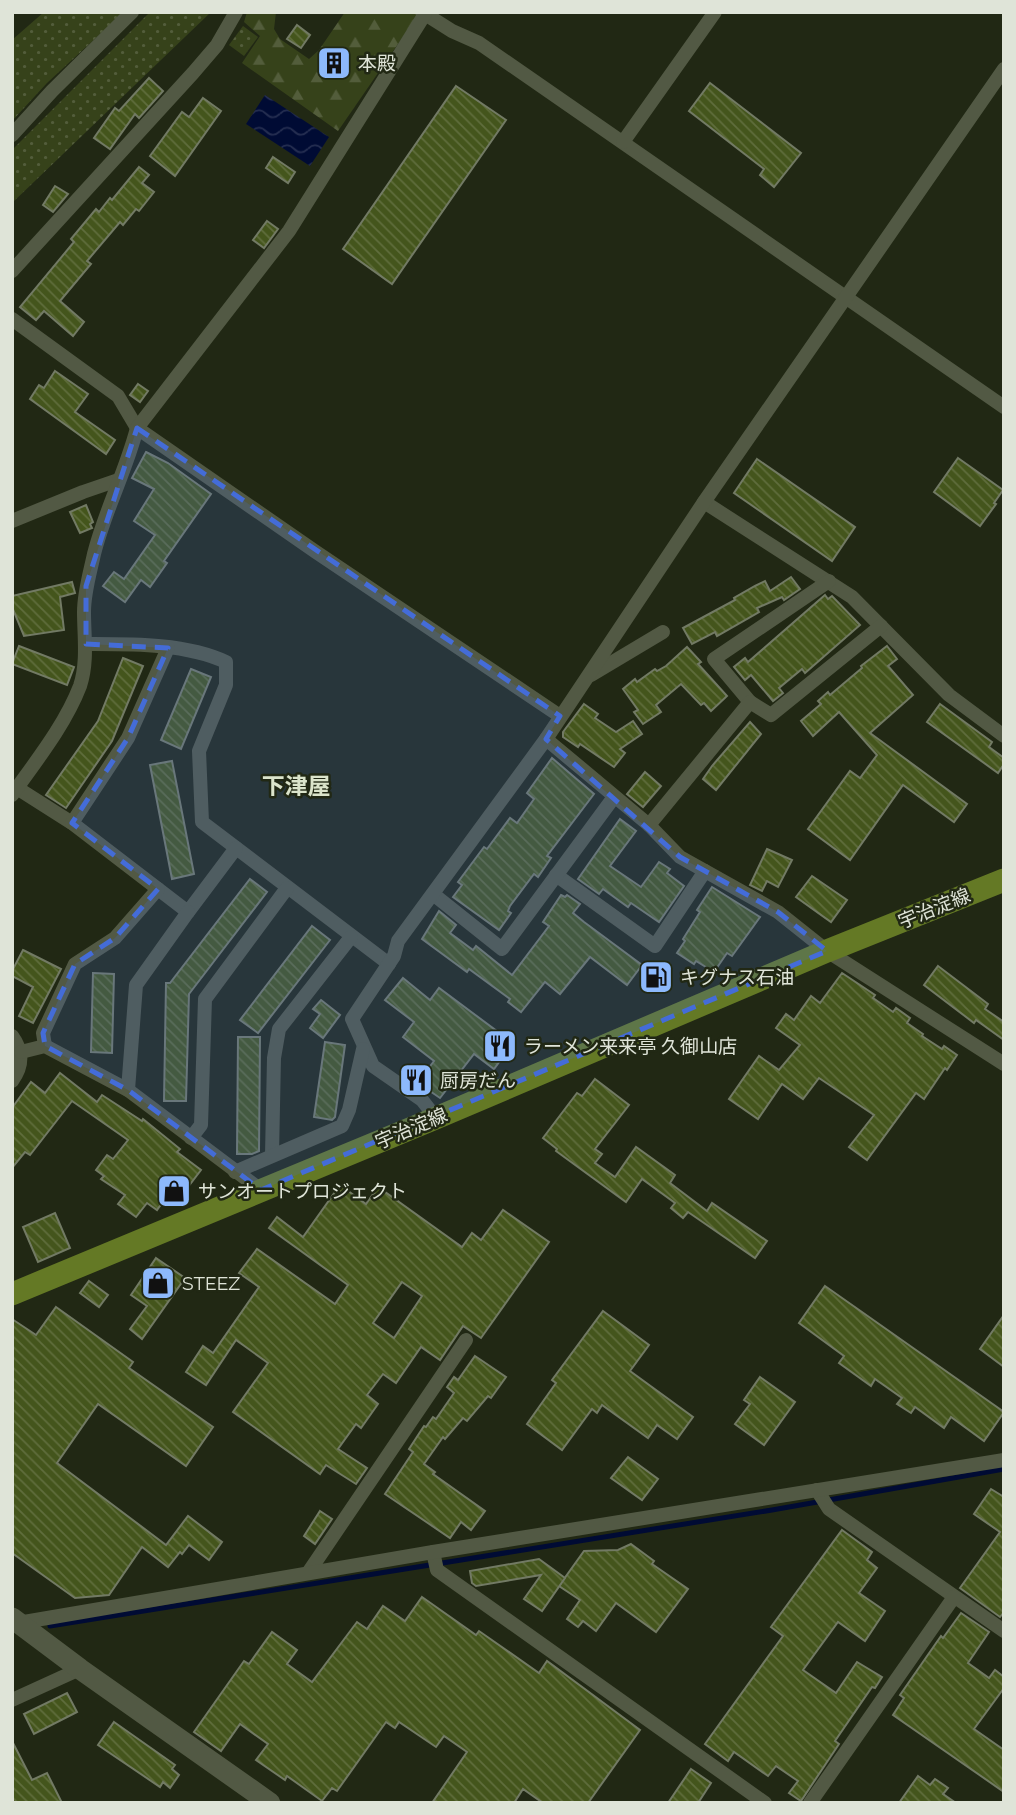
<svg xmlns="http://www.w3.org/2000/svg" width="1016" height="1815" viewBox="0 0 1016 1815" font-family="Raleway,'Noto Sans JP',sans-serif">
<defs>
<pattern id="grass-dots" width="8" height="8" patternUnits="userSpaceOnUse" patternTransform="scale(1.75)"><rect width="8" height="8" fill="#36421a"/><path d="M2 2h.1M6 6h.1" fill="none" stroke="#535d3b" stroke-width="1.8" stroke-linecap="round"/></pattern>
<pattern id="forest-firs" width="22" height="20" patternUnits="userSpaceOnUse" patternTransform="scale(1.75)"><rect width="22" height="20" fill="#36421a"/><path d="M5 1l3.5 6h-7zM16 11l3.5 6h-7z" fill="#535d3b"/></pattern>
<pattern id="water-waves" width="16" height="10" patternUnits="userSpaceOnUse" patternTransform="scale(1.75)"><rect width="16" height="10" fill="#000b34"/><path d="M0 5q4-4 8 0t8 0" fill="none" stroke="#252e51"/></pattern>
<pattern id="building-back-hatch" width="6" height="6" patternUnits="userSpaceOnUse" patternTransform="scale(1.75)"><rect width="6" height="6" fill="#44551c"/><path d="M-1 5l2 2M0 0l6 6M5-1l2 2" fill="none" stroke="#5f6d3c"/></pattern>
</defs>
<rect width="100%" height="100%" fill="#212814"/>
<g fill="url(#grass-dots)">
<path d="M44 12H124L47 83 12 121V40Z"/>
<path d="M150 12H211L12 203V150Z"/>
<path d="M243 26 258 37 244 56 229 45Z"/>
</g>
<path fill="url(#forest-firs)" d="M247 12H276L274 29 280 39 309 59 319 50 345 12H415L418 15 338 131 242 63 260 36 244 22Z"/>
<path fill="url(#water-waves)" d="M265 95 329 137 310 166 246 124Z"/>
<g fill="none" stroke-linecap="round" stroke-linejoin="round">
<path stroke="#000b34" stroke-width="5" d="M50 1626 772 1510 1004 1469"/>
</g>
<g fill="url(#building-back-hatch)" stroke="#727a64" stroke-width="2" fill-rule="evenodd">
<path d="M297 25 310 35 301 48 287 39Z"/>
<path d="M332 52 346 61 336 74 323 65Z"/>
<path d="M149 78 163 91 139 118 135 114 110 149 94 138 115 108 119 111Z"/>
<path d="M710 83 801 153 774 187 760 175 764 169 689 111Z"/>
<path d="M456 86 506 120 392 284 343 249Z"/>
<path d="M203 98 221 111 175 176 150 156 182 112 189 117Z"/>
<path d="M273 157 295 172 288 183 266 168Z"/>
<path d="M139 167 149 175 142 183 154 192 139 211 136 209 123 225 120 222 87 261 91 264 60 301 84 322 73 336 44 311 36 320 20 307 74 242 71 239 96 209 99 212 110 198 112 200Z"/>
<path d="M55 186 68 194 53 212 43 205Z"/>
<path d="M267 221 278 229 264 248 253 240Z"/>
<path d="M55 371 88 394 75 412 115 440 106 454 30 399 39 385 44 388Z"/>
<path d="M138 384 148 391 140 402 130 395Z"/>
<path d="M146 452 168 463 211 494 164 561 167 563 150 587 141 580 125 602 103 586 114 572 124 579 155 535 134 521 154 489 132 478Z"/>
<path d="M958 458 1003 490 994 503 996 504 980 526 934 492Z"/>
<path d="M757 459 855 527 832 561 734 493Z"/>
<path d="M86 505 93 522 90 524 92 528 80 533 70 512Z"/>
<path d="M791 577 800 589 784 600 782 597 757 608 759 612 717 636 715 632 692 644 683 628 735 600 734 598 755 586 765 581 770 591Z"/>
<path d="M72 582 75 593 60 597 64 630 24 636 12 607V596Z"/>
<path d="M825 595 828 599 832 596 860 625 805 673 802 669 779 688 783 693 773 701 751 675 745 680 734 667 745 658 748 662Z"/>
<path d="M19 646 74 667 67 685 12 664Z"/>
<path d="M887 646 897 659 888 666 913 695 870 733 967 804 954 822 903 785 850 860 808 829 850 771 860 778 877 755 839 712 813 736 801 721 821 704 818 701 828 692 830 695 862 668 861 666Z"/>
<path d="M687 647 701 662 698 664 727 696 711 711 704 703 701 705 681 684 656 705 661 712 643 724 634 712 638 710 623 689 635 679 637 682 655 669 657 671 666 666Z"/>
<path d="M123 658 143 666 112 741 66 808 46 795 98 721Z"/>
<path d="M191 669 211 677 181 749 161 740Z"/>
<path d="M584 704 598 714 595 718 616 732 633 721 642 734 620 749 625 753 614 767 580 744 578 747 563 737V732Z"/>
<path d="M940 704 992 742 989 747 1004 758V764L998 773 927 722Z"/>
<path d="M750 722 761 734 716 790 703 779 712 766Z"/>
<path d="M552 758 594 794 547 856 551 858 538 877 534 874 510 906 508 911 511 913 499 930 453 897 462 885 458 882 484 847 487 849 510 818 517 823 534 799 527 793Z"/>
<path d="M172 761 194 874 172 879 150 765Z"/>
<path d="M645 772 661 786 643 807 627 794Z"/>
<path d="M620 819 636 831 610 866 641 887 659 862 670 869 667 873 684 886 659 922 631 903 628 907 603 889 599 894 578 879Z"/>
<path d="M767 849 792 860 778 887 767 881 762 891 750 885Z"/>
<path d="M812 876 847 900 831 922 796 897Z"/>
<path d="M250 879 267 892 189 994 186 1101H164L166 983H170Z"/>
<path d="M712 887 760 917 732 956 727 953 714 972 696 961 694 964 677 953 685 941 683 939 700 912 697 910Z"/>
<path d="M561 895 565 897 567 895 580 904 573 913 584 922 642 965 627 985 590 957 560 994 545 982 521 1012 508 1002 510 999 469 969 467 972 422 939 439 911 456 925 450 933 473 950 476 946 512 975 549 926 543 922Z"/>
<path d="M312 926 330 940 258 1033 240 1020Z"/>
<path d="M23 950 61 969 33 1023 19 1016 33 987 12 976V971Z"/>
<path d="M938 966 988 1004 985 1009 1004 1022V1040L976 1020 974 1023 924 985Z"/>
<path d="M93 973 114 974 112 1053 91 1052Z"/>
<path d="M842 973 875 995 873 998 893 1012 896 1008 910 1018 907 1023 923 1034 922 1036 942 1049 944 1046 957 1055 947 1070 945 1068 924 1099 916 1093 867 1160 849 1147 874 1115 819 1078 803 1099 782 1084 758 1119 729 1099 759 1056 779 1070 800 1045 776 1028 786 1014 794 1020 811 996 820 1003Z"/>
<path d="M403 978 430 1000 439 988 513 1043 494 1069 474 1054 440 1098 427 1089 431 1083 422 1077 434 1061 403 1037 414 1022 385 1000Z"/>
<path d="M321 1000 340 1015 323 1038 310 1028 320 1014 313 1009Z"/>
<path d="M238 1037H260L259 1151 252 1154H237Z"/>
<path d="M325 1042 345 1045 335 1117 332 1120 314 1117Z"/>
<path d="M60 1073 97 1102 102 1095 142 1121 143 1119 180 1149 177 1152 201 1170 178 1200 169 1193 157 1210 147 1203 136 1217 118 1204 125 1195 101 1179 104 1176 96 1170 107 1155 113 1159 128 1140 72 1101 30 1155 25 1152 12 1168V1108L31 1082 45 1093Z"/>
<path d="M595 1079 629 1105 595 1149 602 1154 595 1163 615 1177 636 1147 675 1175 670 1183 707 1211 712 1203 767 1241 755 1258 688 1212 683 1218 671 1208 675 1203 642 1179 626 1202 556 1151 557 1149 543 1138 577 1093 582 1096Z"/>
<path d="M340 1185 366 1204 378 1187 462 1247 472 1233 481 1240 503 1210 549 1242 481 1338 463 1326 440 1360 421 1347 396 1383 383 1374 367 1395 378 1404 361 1428 356 1424 338 1449 367 1468 356 1484 326 1465 320 1474 233 1412 268 1363 236 1340 206 1385 186 1372 203 1346 213 1353 259 1287 239 1273 257 1249 335 1304 348 1285 269 1228 277 1217 303 1237ZM402 1282 422 1296 394 1338 373 1323Z"/>
<path d="M55 1213 70 1248 38 1262 23 1227Z"/>
<path d="M156 1258 185 1278 142 1339 130 1329 147 1306 131 1295Z"/>
<path d="M89 1281 108 1295 99 1307 80 1293Z"/>
<path d="M825 1286 1004 1412 984 1441 951 1417 944 1428 915 1407 911 1413 897 1404 902 1398 875 1379 871 1386 839 1363 844 1356 799 1323Z"/>
<path d="M56 1307 133 1362 129 1368 213 1427 186 1466 98 1404 57 1463 166 1545 188 1516 222 1542 209 1560 189 1545 182 1554 180 1552 168 1567 142 1547 109 1595 75 1598 12 1553V1319L36 1335Z"/>
<path d="M603 1311 649 1345 630 1371 693 1417 677 1439 657 1425 648 1438 602 1405 597 1413 592 1409 562 1450 527 1424 556 1383 552 1380Z"/>
<path d="M1004 1315V1367L980 1349Z"/>
<path d="M475 1356 506 1377 491 1398 488 1396 467 1421 463 1418 445 1439 443 1437 424 1464 435 1472 433 1474 485 1511 471 1530 461 1522 450 1538 385 1494 413 1452 409 1449 424 1426 426 1427 433 1417 436 1419 454 1393 447 1387 454 1377 458 1380Z"/>
<path d="M760 1377 795 1402 764 1445 735 1424 750 1404 744 1400Z"/>
<path d="M628 1457 658 1479 642 1500 611 1478Z"/>
<path d="M991 1489 1004 1497V1612L1000 1617 960 1588 1000 1532 974 1514Z"/>
<path d="M320 1511 332 1519 315 1544 304 1536Z"/>
<path d="M842 1530 872 1552 867 1560 877 1568 859 1593 885 1611 865 1641 838 1622 803 1670 836 1693 857 1662 882 1677 875 1688 872 1687 835 1741 839 1744 801 1801 789 1793 798 1781 776 1766 768 1776 734 1752 728 1761 705 1744 783 1636 771 1627Z"/>
<path d="M631 1544 654 1561 652 1564 688 1589 656 1632 616 1603 596 1631 583 1621 578 1627 567 1619 580 1600 559 1586 584 1551 618 1550Z"/>
<path d="M539 1559 565 1578 542 1611 524 1599 541 1575 476 1586 472 1583 470 1571Z"/>
<path d="M422 1597 476 1635 479 1631 539 1673 547 1661 640 1730 588 1803H543L523 1789 514 1803H432L467 1752 444 1736 436 1747 399 1722 395 1728 386 1722 337 1791 332 1788 322 1801 287 1776 285 1780 256 1760 268 1744 240 1724 221 1751 194 1732 244 1661 249 1664 272 1632 297 1650 287 1664 312 1682 357 1622 367 1629 383 1606 405 1621Z"/>
<path d="M961 1613 989 1632 968 1663 989 1678 995 1670 1004 1677V1688L974 1729 1004 1750V1792L893 1715 904 1698 900 1695 941 1636 943 1638Z"/>
<path d="M67 1693 77 1712 34 1734 24 1714Z"/>
<path d="M114 1722 175 1765 172 1769 179 1775 170 1788 163 1782 160 1787 98 1745Z"/>
<path d="M12 1741 32 1780 47 1773 62 1803H12Z"/>
<path d="M691 1769 711 1783 698 1803H668Z"/>
<path d="M918 1776 930 1785 935 1779 948 1788 943 1794 956 1803H899Z"/>
</g>
<g fill="none" stroke-linecap="round" stroke-linejoin="round">
<g stroke="#525944" stroke-width="14">
<path d="M422 12 452 31 479 43 1004 407"/>
<path d="M12 135 52 91 132 12"/>
<path d="M623 142 715 12"/>
<path d="M12 271 193 73 217 45 236 12"/>
<path d="M12 319 118 396 137 428 316 552 560 716"/>
<path d="M704 502 852 597 949 695 1004 736"/>
<path d="M12 521 83 492 118 480"/>
<path d="M86 644C130 644 186 643 226 662V685L199 751 202 822 389 964"/>
<path d="M591 675 663 632"/>
<path d="M750 702 714 659 829 581"/>
<path d="M546 739 649 825 680 857 778 912 827 951 1004 1064"/>
<path d="M17 788 72 823 188 912 236 848"/>
<path d="M12 795C36 761 65 725 80 686 88 662 84 636 84 612 84 592 90 573 94 554 105 510 126 471 137 428L289 231 425 14"/>
<path d="M72 823 128 738 168 648"/>
<path d="M649 825 750 702 771 715 881 626"/>
<path d="M556 875 655 946 705 871"/>
<path d="M433 894 502 949 614 797"/>
<path d="M12 1036C23 1051 23 1066 12 1081"/>
<path d="M45 1046 43 1033 75 964 115 938 158 889"/>
<path d="M21 1052 45 1046 128 1090 261 1190"/>
<path d="M128 1090 136 985 188 912"/>
<path d="M436 1118 422 1100 373 1066 352 1019 394 956 398 941 546 739 704 502 1004 69"/>
<path d="M191 1138 201 1125 205 999 287 888"/>
<path d="M272 1155 274 1058 279 1029 351 937"/>
<path d="M235 1172 342 1126 349 1110 363 1049"/>
<path d="M817 1490 829 1509 1004 1631"/>
<path d="M433 1552 437 1570 765 1803"/>
<path d="M308 1573 466 1340"/>
<path d="M18 1623 433 1552 1004 1460"/>
<path d="M12 1700 80 1669"/>
<path d="M810 1803 954 1597"/>
</g>
<path stroke="#525944" stroke-width="21" d="M12 1618 80 1669 270 1803"/>
<path stroke="#647925" stroke-width="23" d="M12 1294 436 1118 827 951 1004 880"/>
</g>
<path fill="#446cd8" fill-opacity="0.2" stroke="#446cd8" stroke-width="5" stroke-dasharray="14 9" stroke-linejoin="round" d="M137 428 560 716 546 739 680 857 778 912 827 951 261 1190 128 1090 45 1046 43 1033 75 964 115 938 158 889 72 823 128 738 168 648 86 644V586Z"/>
<defs>
<g id="building-square" transform="scale(1.75)"><rect x="-9" y="-9" width="18" height="18" rx="4" fill="#8db9fc" stroke="#212814"/><path d="M-4-6H4V6H1V3H-1V6H-4ZM-2.5-4.3h1.7v1.8h-1.7ZM.8-4.3h1.7v1.8H.8ZM-2.5-1h1.7V.8h-1.7ZM.8-1h1.7V.8H.8Z" fill="#111"/></g>
<g id="fuel-square" transform="scale(1.75)"><rect x="-9" y="-9" width="18" height="18" rx="4" fill="#8db9fc" stroke="#212814"/><path d="M-5.5-6h7V0h2V4h1.3V-2.5L3-4.5l.8-.8L6-3V5H2.5V1h-1V6h-7ZM-4.2-4.7v3.2H.2V-4.7Z" fill="#111"/></g>
<g id="restaurant-square" transform="scale(1.75)"><rect x="-9" y="-9" width="18" height="18" rx="4" fill="#8db9fc" stroke="#212814"/><path d="M-5-6h1v4h1v-4h1v4h1v-4h1v5L-1.5 .5V6h-2V.5L-5-1ZM5-6V6H3V1.5H1.5Q1.5-4 5-6Z" fill="#111"/></g>
<g id="shop-square" transform="scale(1.75)"><rect x="-9" y="-9" width="18" height="18" rx="4" fill="#8db9fc" stroke="#212814"/><path d="M-5-2.5h2.3a2.7 3.5 0 0 1 5.4 0H5L5.5 6h-11ZM-1.5-2.5h3a1.5 2.3 0 0 0-3 0Z" fill="#111"/></g>
</defs>
<g fill-rule="evenodd">
<use href="#building-square" x="334" y="63"/>
<use href="#fuel-square" x="656" y="977"/>
<use href="#restaurant-square" x="500" y="1046"/>
<use href="#restaurant-square" x="416" y="1080"/>
<use href="#shop-square" x="174" y="1191"/>
<use href="#shop-square" x="158" y="1283"/>
</g>
<g text-anchor="middle" stroke-width="5" stroke-linejoin="round" paint-order="stroke">
<g font-size="19" fill="#dfe4d8" stroke="#212814" text-anchor="start">
<text x="358" y="70">本殿</text>
<text x="680" y="984">キグナス石油</text>
<text x="524" y="1053">ラーメン来来亭 久御山店</text>
<text x="440" y="1087">厨房だん</text>
<text x="198" y="1198">サンオートプロジェクト</text>
<text x="182" y="1290">STEEZ</text>
</g>
<g font-size="19" fill="#dfe4d8" stroke="#212814">
<text transform="translate(934 908) rotate(-22)" y="7">宇治淀線</text>
<text transform="translate(411 1128) rotate(-23)" y="7">宇治淀線</text>
</g>
<g font-size="23" font-weight="bold" fill="#dbe4cb" stroke="#212814">
<text x="296" y="794">下津屋</text>
</g>
</g>
<rect width="1016" height="1815" fill="none" stroke="#dfe4d8" stroke-width="28"/>
</svg>
